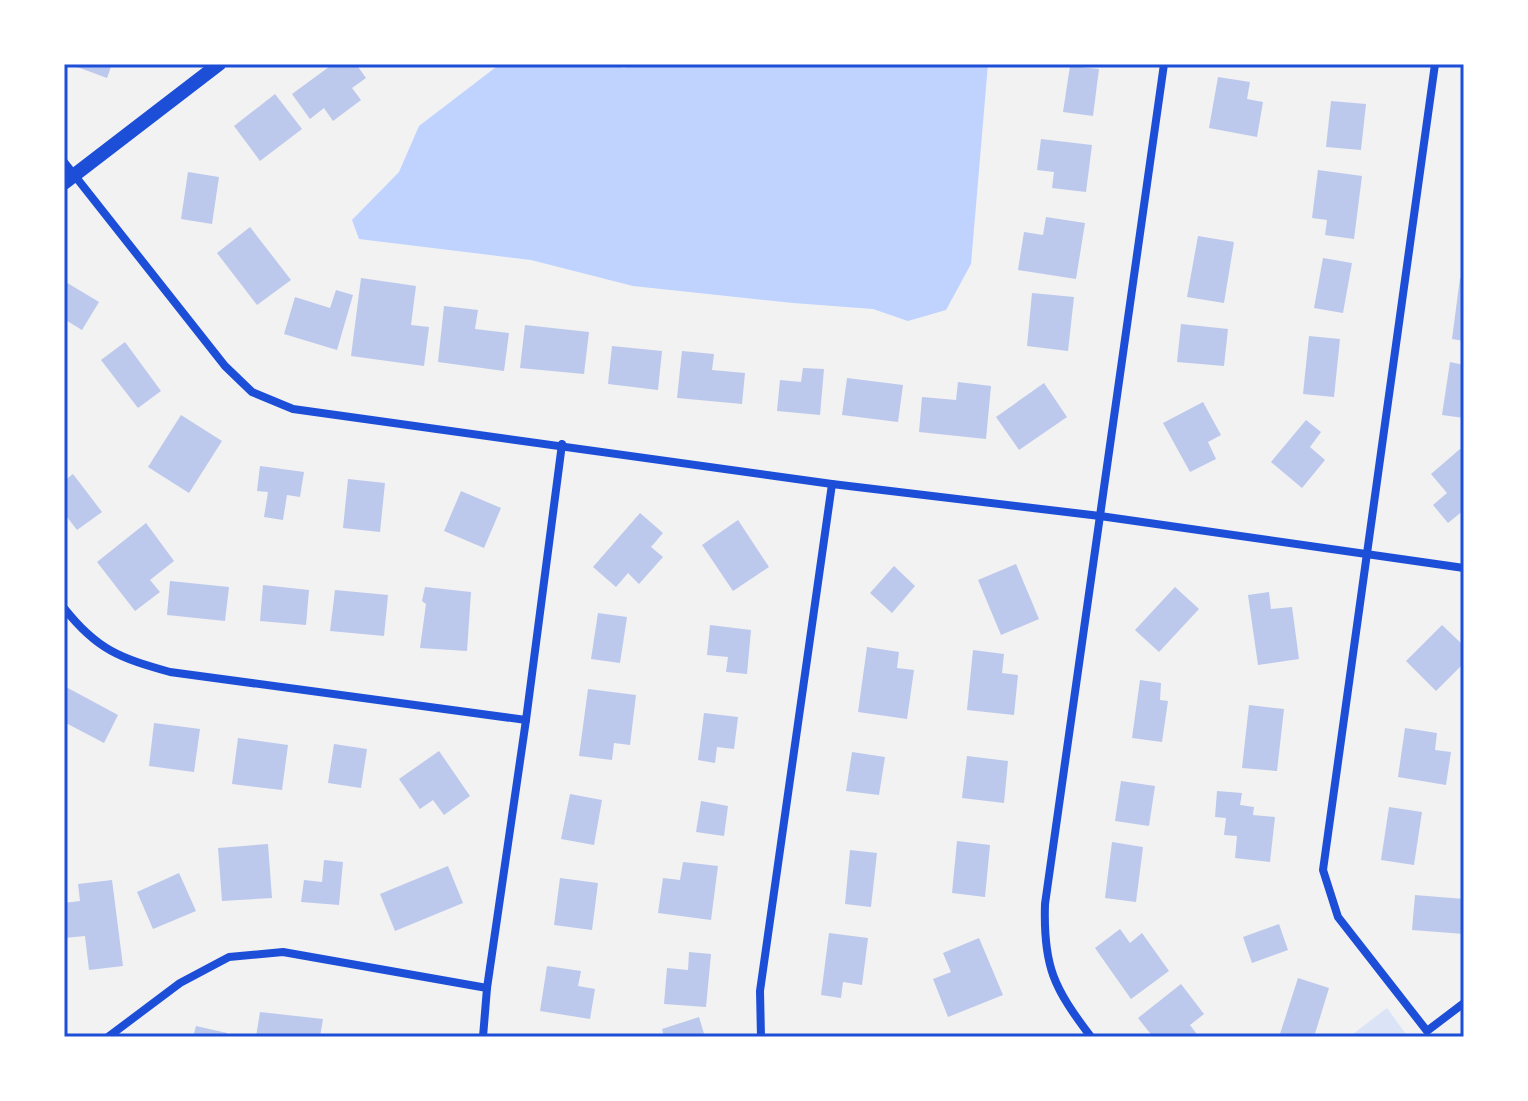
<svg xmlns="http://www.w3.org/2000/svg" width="1528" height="1101" viewBox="0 0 1528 1101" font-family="'PT Serif',serif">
<rect width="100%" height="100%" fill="#f2f2f2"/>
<path fill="#dbe4f7" d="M1387 1008 1408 1037H1349Z"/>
<path fill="#bfd3fe" d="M500 64H618L623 68 640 64H988L971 264 946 310 908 321 873 309 793 303 633 286 531 260 359 239 352 220 399 172 419 126Z"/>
<g fill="#bdc9ec">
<path d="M69 64H112L107 78Z"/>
<path d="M333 64H356L366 78 352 88 361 100 333 121 324 108 310 119 292 94Z"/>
<path d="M1070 66 1099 69 1093 116 1063 112Z"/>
<path d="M1218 77 1250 82 1247 99 1263 102 1257 137 1209 128Z"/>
<path d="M275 94 302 129 260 161 234 126Z"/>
<path d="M1331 101 1366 104 1361 150 1326 147Z"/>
<path d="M1041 139 1092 145 1086 192 1052 188 1054 172 1037 170Z"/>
<path d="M1318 170 1362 176 1354 239 1325 235 1327 220 1312 218Z"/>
<path d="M188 172 219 177 212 224 181 219Z"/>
<path d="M1046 217 1085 223 1076 279 1018 270 1024 232 1043 235Z"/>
<path d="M250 227 291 280 257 305 217 253Z"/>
<path d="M1198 236 1234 242 1224 303 1187 297Z"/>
<path d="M1323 258 1352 263 1343 313 1314 308Z"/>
<path d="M361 278 416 286 411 325 429 327 424 366 351 356Z"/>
<path d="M1460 278H1464V341L1452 339Z"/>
<path d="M64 281 99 302 82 330 64 319Z"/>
<path d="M336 290 353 295 337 350 284 334 295 297 330 308Z"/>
<path d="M1032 293 1074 297 1068 351 1027 346Z"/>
<path d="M444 306 478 310 475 329 509 333 504 371 438 362Z"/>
<path d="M1181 324 1228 329 1224 366 1177 362Z"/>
<path d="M525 325 589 332 584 374 520 368Z"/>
<path d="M1309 336 1340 339 1334 397 1303 394Z"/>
<path d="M125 342 161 391 138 408 101 360Z"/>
<path d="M612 346 662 351 658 390 608 384Z"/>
<path d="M682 351 714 354 712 370 745 373 742 404 677 398Z"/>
<path d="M1450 362 1464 365V418L1442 415Z"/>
<path d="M803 368 824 369 820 415 777 411 780 380 801 382Z"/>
<path d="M847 378 903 385 898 422 842 415Z"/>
<path d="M958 382 991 386 986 439 919 432 922 397 956 400Z"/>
<path d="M1044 383 1067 417 1019 450 996 417Z"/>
<path d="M1203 402 1221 435 1208 442 1216 459 1190 472 1163 423Z"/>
<path d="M181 415 222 441 189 493 148 467Z"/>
<path d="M1306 420 1321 432 1310 447 1325 460 1302 488 1271 462Z"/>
<path d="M1460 449 1464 454V510L1448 523 1433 505 1447 493 1431 474Z"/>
<path d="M260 466 304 472 300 497 287 495 283 520 264 517 268 492 257 491Z"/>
<path d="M73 474 102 512 77 530 64 513V481Z"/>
<path d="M348 479 385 483 380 532 343 528Z"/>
<path d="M461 491 501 508 484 548 444 531Z"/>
<path d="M640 513 663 533 651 547 663 557 639 584 628 573 616 587 593 567Z"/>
<path d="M738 520 769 567 733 591 702 545Z"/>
<path d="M146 523 174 561 150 580 160 592 135 611 97 562Z"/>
<path d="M1016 564 1039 619 1001 635 978 580Z"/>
<path d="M894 566 915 586 892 613 870 593Z"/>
<path d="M170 581 229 587 225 621 167 615Z"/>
<path d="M263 585 309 590 306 625 260 621Z"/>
<path d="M425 587 471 592 467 651 420 648 426 604 422 601Z"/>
<path d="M1175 587 1199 609 1159 652 1135 630Z"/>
<path d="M335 590 388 595 384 636 330 631Z"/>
<path d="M1269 592 1271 609 1292 607 1299 659 1258 665 1248 595Z"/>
<path d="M598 613 627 617 620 663 591 659Z"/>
<path d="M710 625 751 630 747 674 726 672 728 657 707 655Z"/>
<path d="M1442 625 1464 646V663L1436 691 1406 661Z"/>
<path d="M867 647 899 652 897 668 914 670 907 719 858 712Z"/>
<path d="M973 650 1004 654 1002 673 1018 675 1014 715 967 710Z"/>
<path d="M1140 680 1161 683 1160 700 1168 701 1162 742 1132 738Z"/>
<path d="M66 687 118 715 104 743 64 722Z"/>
<path d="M588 689 636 695 630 745 614 743 612 760 579 756Z"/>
<path d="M1249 705 1284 709 1277 771 1242 768Z"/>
<path d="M704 713 738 717 734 749 717 747 715 763 698 760Z"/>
<path d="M154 723 200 729 194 772 149 766Z"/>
<path d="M1405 728 1437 733 1435 750 1451 752 1446 785 1398 777Z"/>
<path d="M238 738 288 745 282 790 232 784Z"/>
<path d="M334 744 367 749 361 788 328 783Z"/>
<path d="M439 751 470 796 444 815 433 800 420 809 399 779Z"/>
<path d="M852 752 885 757 879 795 846 791Z"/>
<path d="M967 756 1008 761 1004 803 962 798Z"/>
<path d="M1121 781 1155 786 1149 826 1115 821Z"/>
<path d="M1217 791 1242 793 1240 805 1254 807 1253 815 1275 817 1270 862 1235 858 1237 836 1224 835 1226 818 1215 817Z"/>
<path d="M570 794 602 800 594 845 561 839Z"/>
<path d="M701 801 728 806 724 836 696 832Z"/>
<path d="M1389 807 1422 812 1414 865 1381 860Z"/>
<path d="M957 841 990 845 985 897 952 893Z"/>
<path d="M1112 842 1143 847 1136 902 1105 898Z"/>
<path d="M268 844 272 898 222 901 218 848Z"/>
<path d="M850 850 877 853 871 907 845 904Z"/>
<path d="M324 860 343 862 339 905 301 902 304 880 322 882Z"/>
<path d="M683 862 718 866 711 920 658 913 663 878 680 880Z"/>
<path d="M448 866 463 903 395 931 380 894Z"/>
<path d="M179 873 196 911 153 929 137 892Z"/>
<path d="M560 878 598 883 592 930 554 925Z"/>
<path d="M112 880 123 966 89 970 85 936 64 938V903L80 901 78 884Z"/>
<path d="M1415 895 1464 899V934L1412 930Z"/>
<path d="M1279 924 1288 950 1252 963 1243 937Z"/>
<path d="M1120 929 1130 943 1142 933 1169 971 1131 999 1095 948Z"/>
<path d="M829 933 868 938 862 985 843 982 841 998 821 995Z"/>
<path d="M979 938 1003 995 948 1017 933 979 951 972 943 953Z"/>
<path d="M689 952 711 954 706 1007 664 1004 667 968 688 970Z"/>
<path d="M547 966 581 971 578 986 595 989 590 1019 540 1011Z"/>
<path d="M1298 978 1329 988 1314 1037H1289L1280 1034Z"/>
<path d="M1181 984 1204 1014 1190 1025 1199 1037H1153L1138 1018Z"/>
<path d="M260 1012 323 1019 320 1037H256Z"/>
<path d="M699 1017 705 1037H664L662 1029Z"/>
<path d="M196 1026 227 1033 226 1037H193Z"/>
</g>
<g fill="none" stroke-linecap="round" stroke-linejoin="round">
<g stroke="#1d4ed8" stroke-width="8">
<path d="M1435 64 1323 870 1338 917 1427 1031 1464 1003"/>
<path d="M64 162 225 366 252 392 293 409 832 484 1100 516 1464 568"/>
<path d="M64 608C97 650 120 658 170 672L526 720"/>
<path d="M108 1037 180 983 229 957 283 952 487 988"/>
<path d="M483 1037 487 988 526 720 562 444"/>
<path d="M761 1037 760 991 832 484"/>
<path d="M1091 1037C1054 988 1043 967 1045 904L1164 64"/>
</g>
<path stroke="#1d4ed8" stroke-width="14" d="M64 183 219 64"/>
</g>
<rect width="1528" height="1101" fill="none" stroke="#ffffff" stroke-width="132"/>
<rect x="66" y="66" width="1396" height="969" fill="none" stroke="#1d4ed8" stroke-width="3"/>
</svg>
